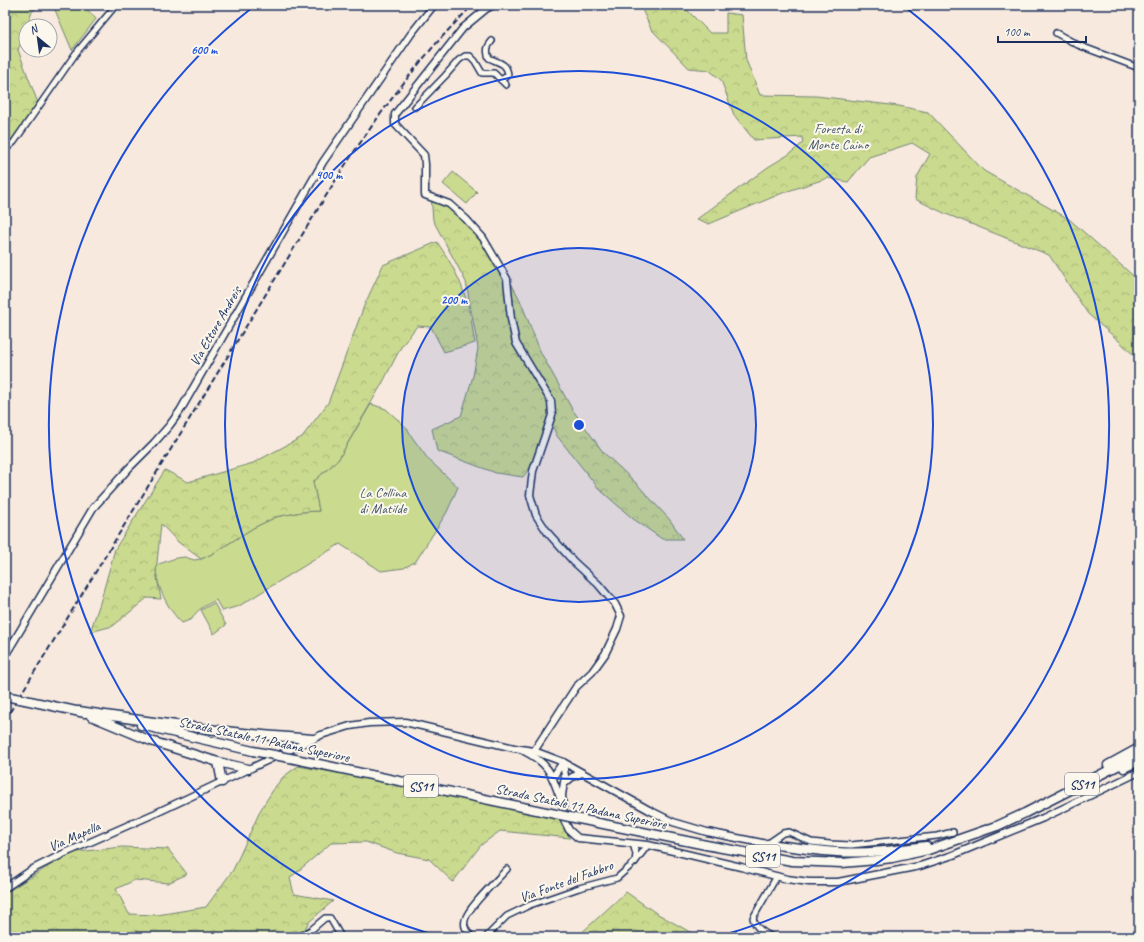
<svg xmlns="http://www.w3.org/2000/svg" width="1144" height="942" viewBox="0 0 1144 942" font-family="Caveat,sans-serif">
<defs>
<pattern id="forest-crowns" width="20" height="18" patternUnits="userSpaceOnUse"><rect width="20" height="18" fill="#cada8e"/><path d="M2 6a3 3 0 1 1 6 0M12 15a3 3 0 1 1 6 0" fill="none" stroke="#adbb7d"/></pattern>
</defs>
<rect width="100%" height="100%" fill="#f7e9dd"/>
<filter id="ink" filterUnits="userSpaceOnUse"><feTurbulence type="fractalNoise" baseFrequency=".025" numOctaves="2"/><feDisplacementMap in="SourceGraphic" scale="8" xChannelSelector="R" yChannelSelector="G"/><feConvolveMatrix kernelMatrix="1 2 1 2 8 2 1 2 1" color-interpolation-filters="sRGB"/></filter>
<g filter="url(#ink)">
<g fill="#cada8e" stroke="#728476">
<path d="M53 5H83L96 19 72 50Z"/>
<path d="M453 172 477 192 467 204 443 184Z"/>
<path d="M371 404 386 409 407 428 412 437 428 459 458 487 447 512 416 561 404 568 381 571 340 544 239 606 222 611 216 600C206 605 197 609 192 619L182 623C168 610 155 584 156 565L176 558 185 557 194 560 201 559 214 553 253 528 276 517 301 512 319 511 313 482 338 460Z"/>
<path d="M214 603 226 625 214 634 201 610Z"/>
</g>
<g fill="url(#forest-crowns)" stroke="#728476">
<path d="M5 5H38L32 12 18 50 38 103 32 116 8 146 5 148Z"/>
<path d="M640 5H682L710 33H726V13L742 15 746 60 760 95 816 96 899 106 928 112 984 171 1069 219 1139 281V360L1119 341 1088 314 1049 255 946 214 915 199 917 177 930 154 912 143 869 157 848 182 828 178 785 192 709 224 697 219 768 167 788 155 803 143 802 137 754 140 734 115 721 80 709 70 689 68 651 29Z"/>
<path d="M431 196H436L453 204 491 245 520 300 541 353 572 409 603 452 635 482 670 520 683 539H662L632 518 599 489 557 436 551 423 542 452 523 477 496 473 437 451 432 429 461 416 473 376 478 348 466 282 433 220Z"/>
<path d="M437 242C451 262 462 282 468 306 472 318 472 331 475 343L444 352 431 327 417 326 401 347 383 382 338 460 313 482 319 511 301 512 276 517 253 528 214 553 201 559 178 542 161 524 156 572 161 599 147 598 113 626 90 632 100 603 115 549 165 470 188 482 253 463 302 437 328 403 364 306 383 265Z"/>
<path d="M298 766 413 786 558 819 570 838 500 831 481 845 453 882 429 859 397 853 366 842 331 843 290 878 294 894 333 901 309 922 300 937H5V893L75 850 77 852 122 847 168 849 187 874 168 883 135 880 116 889 129 914 157 915 206 907 233 870 261 809 275 787 283 777Z"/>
<path d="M626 892 656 913 699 937H577Z"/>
</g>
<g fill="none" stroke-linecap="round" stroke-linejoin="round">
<g stroke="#1b2f5e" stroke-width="8">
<g id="minor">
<path d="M1056 33 1078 45 1139 68"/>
<path d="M492 41C487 47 486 50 489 58 499 63 507 63 508 75L501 80"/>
<path d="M415 107 445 76 459 60 465 56H470L475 61 482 73H494L506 85"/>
<path d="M5 150 14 142 76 53 116 5"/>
<path d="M633 844 636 854 635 862"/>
<path d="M767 844 783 833 789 832 811 842 830 844 851 845 937 836 953 832"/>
<path d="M299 937 311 930 325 918H330L341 937"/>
<path d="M472 937C467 932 463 927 465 920 467 908 498 879 507 869"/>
<path d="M486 937 507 916 530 905 579 888 617 878 635 862 648 845"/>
<path d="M772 937C763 932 755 928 753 918L777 876"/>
</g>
</g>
<g stroke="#1b2f5e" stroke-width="9">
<g id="tertiary">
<path d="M493 5 486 9 463 28 395 114V124L424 155 425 164V195L449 204 466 219 483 238 507 279 511 319 516 343 551 401 552 415 533 471 530 495 536 515 548 533 573 561 598 584 615 604 621 616 617 629 605 654 592 672 576 687 534 751"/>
<path d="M5 653 8 651 93 508 129 468 154 443 169 426 180 411 323 162 411 34 434 5"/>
<path d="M524 751C550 764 552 775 561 801"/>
<path d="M563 762 565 776 562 795 564 820 569 830 578 838 648 845 741 867 787 879 809 882H838L920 866 953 855 1043 818 1139 772"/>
<path d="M553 779 555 774 563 762"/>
<path d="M564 784 572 777 582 773"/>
<path d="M5 888 33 869 63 854 156 813 321 735 350 726 369 723 405 722 514 748 534 751 563 762 649 810 673 822 707 832 767 844"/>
</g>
</g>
<g stroke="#1b2f5e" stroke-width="11">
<g id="trunk">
<path d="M25 700 85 713"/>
<path d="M79 711C156 723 234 734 312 739"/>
<path d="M91 716 151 741 218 762 248 769"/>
<path d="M141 725 253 751"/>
<path d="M295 759 546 812"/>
<path d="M218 762 222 782"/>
<path d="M1108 765 1139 748"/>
<path d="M1124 768 1139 761"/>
<path d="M579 819 706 845 792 861 842 863 876 860 892 858 928 850 997 826 1025 813 1139 755"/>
<path d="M767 844C791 846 814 851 837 852 867 854 897 850 926 846"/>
</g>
</g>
<use href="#minor" stroke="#fbf7ec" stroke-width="5"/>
<use href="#tertiary" stroke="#fbf7ec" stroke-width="6"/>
<use href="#trunk" stroke="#fbf7ec" stroke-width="8"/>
<path stroke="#1b2f5e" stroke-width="2" stroke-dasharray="6 3" stroke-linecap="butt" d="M5 720 340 173C379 114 421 55 473 5"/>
<g stroke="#1b2f5e" stroke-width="11" stroke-linecap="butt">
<g id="trunk-bridge">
<path d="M5 696 25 700"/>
<path d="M253 751 295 759"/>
<path d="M546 812 579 819"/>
</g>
</g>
<use href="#trunk-bridge" stroke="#fbf7ec" stroke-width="8"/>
</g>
</g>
<circle cx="579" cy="425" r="177" fill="#1d4ed8" fill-opacity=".12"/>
<g fill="none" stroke="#1d4ed8" stroke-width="2">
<circle cx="579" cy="425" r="177"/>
<circle cx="579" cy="425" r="354"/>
<path d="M442 937A530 530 0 0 1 253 7M905 7A530 530 0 0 1 716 937"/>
</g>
<g text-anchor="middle" stroke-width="4" stroke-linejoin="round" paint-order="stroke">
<g fill="#fbf7ec" stroke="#5e6b89" stroke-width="1">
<rect x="1065" y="773" width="34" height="22" rx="3"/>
<rect x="404" y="775" width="34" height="22" rx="3"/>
<rect x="746" y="845" width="34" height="22" rx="3"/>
</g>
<g font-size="13" font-weight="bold" fill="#1b2f5e">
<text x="1082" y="789">SS11</text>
<text x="421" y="791">SS11</text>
<text x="763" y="861">SS11</text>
</g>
<g font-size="14" fill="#475a6a" stroke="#fbf7ec">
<text x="838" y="133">Foresta di<tspan x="838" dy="16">Monte Caino</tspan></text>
<text x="383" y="497">La Collina<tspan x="383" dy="16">di Matilde</tspan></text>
</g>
<g font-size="14" fill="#1b2f5e" stroke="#fbf7ec">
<text transform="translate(215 326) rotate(-60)" y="5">Via Ettore Andreis</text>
<text transform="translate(264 739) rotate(12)" y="5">Strada Statale 11 Padana Superiore</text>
<text transform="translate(581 806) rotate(12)" y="5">Strada Statale 11 Padana Superiore</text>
<text transform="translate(74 836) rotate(-24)" y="5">Via Mapella</text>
<text transform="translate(566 881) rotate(-20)" y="5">Via Fonte del Fabbro</text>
</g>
</g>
<circle cx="579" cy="425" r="6" fill="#1d4ed8" stroke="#fbf7ec" stroke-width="2"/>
<g font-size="12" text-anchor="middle" font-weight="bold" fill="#1d4ed8" stroke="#fbf7ec" stroke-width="4" stroke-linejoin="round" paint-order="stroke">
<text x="204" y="54">600 m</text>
<text x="329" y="179">400 m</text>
<text x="454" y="304">200 m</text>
</g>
<rect width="1144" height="942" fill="none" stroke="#fbf7ec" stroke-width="20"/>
<rect x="10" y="10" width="1124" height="922" fill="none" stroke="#1b2f5e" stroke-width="1.5" filter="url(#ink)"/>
<g transform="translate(38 38) rotate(331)"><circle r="19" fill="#fbf7ec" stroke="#a1a7b3"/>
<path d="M0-3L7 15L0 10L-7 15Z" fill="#1b2f5e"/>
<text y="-6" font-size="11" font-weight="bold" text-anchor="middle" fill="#1b2f5e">N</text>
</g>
<path d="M998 36v6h88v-6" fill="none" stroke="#1b2f5e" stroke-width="2"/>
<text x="1004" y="36" font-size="12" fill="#1b2f5e" stroke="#fbf7ec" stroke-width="3" paint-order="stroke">100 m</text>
</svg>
